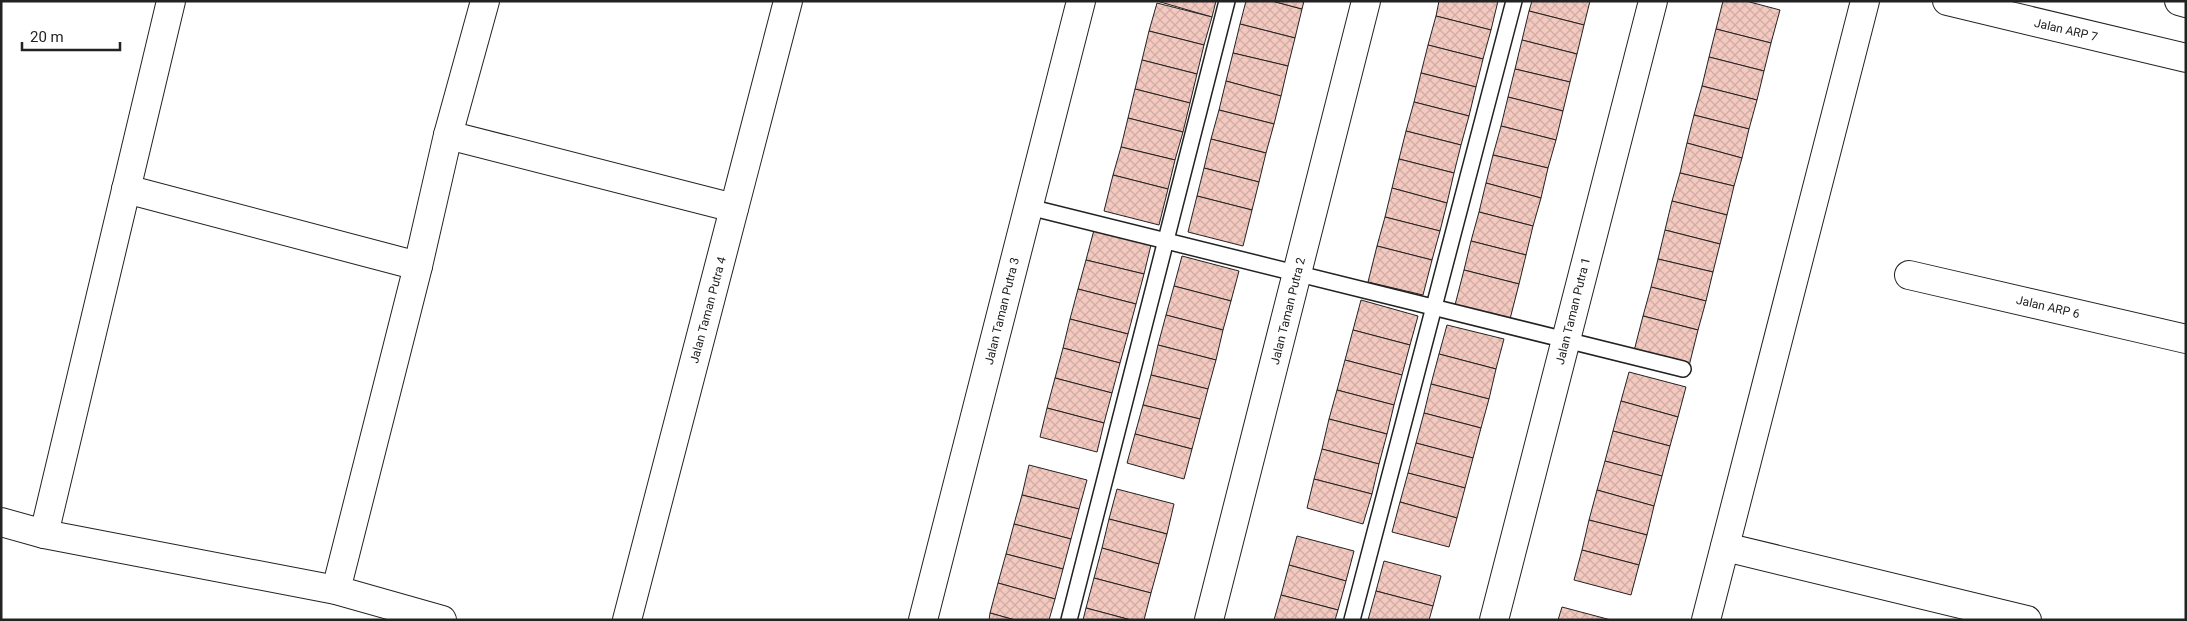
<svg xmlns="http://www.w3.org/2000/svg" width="2187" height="621" viewBox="0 0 2187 621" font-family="Roboto,sans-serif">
<defs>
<pattern id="building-cross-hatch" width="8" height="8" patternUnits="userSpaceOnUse" patternTransform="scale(1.25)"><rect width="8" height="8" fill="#f3c9c0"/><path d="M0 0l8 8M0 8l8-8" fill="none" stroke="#d0aca5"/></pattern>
</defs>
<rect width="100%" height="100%" fill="#fff"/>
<g fill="url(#building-cross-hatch)" stroke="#222">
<path d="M1157 1H1216L1212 17Z"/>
<path d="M1246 1H1272L1302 9 1295 38 1240 24Z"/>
<path d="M1272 1H1304L1302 9Z"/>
<path d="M1439 1H1498L1491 30 1436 16Z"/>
<path d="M1532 1H1590L1584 25 1529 11Z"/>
<path d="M1723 1H1746L1780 10 1771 43 1716 29Z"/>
<path d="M1157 3 1212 17 1204 45 1149 31Z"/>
<path d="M1529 11 1584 25 1577 54 1522 40Z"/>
<path d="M1436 16 1491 30 1483 59 1428 45Z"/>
<path d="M1240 24 1295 38 1288 66 1233 53Z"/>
<path d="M1716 29 1771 43 1764 71 1709 57Z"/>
<path d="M1149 31 1204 45 1197 74 1142 60Z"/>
<path d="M1522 40 1577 54 1570 82 1515 69Z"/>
<path d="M1428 45 1483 59 1476 87 1421 73Z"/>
<path d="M1233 53 1288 66 1281 96 1226 81Z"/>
<path d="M1709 57 1764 71 1757 100 1702 86Z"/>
<path d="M1142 60 1197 74 1190 103 1135 89Z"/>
<path d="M1515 69 1570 82 1563 111 1508 97Z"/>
<path d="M1421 73 1476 87 1469 116 1414 102Z"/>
<path d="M1226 81 1281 96 1274 124 1219 110Z"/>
<path d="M1702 86 1757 100 1749 129 1694 115Z"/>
<path d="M1135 89 1190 103 1183 132 1128 118Z"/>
<path d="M1508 97 1563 111 1556 140 1501 126Z"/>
<path d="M1414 102 1469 116 1461 145 1406 131Z"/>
<path d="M1219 110 1274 124 1266 153 1211 139Z"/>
<path d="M1694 115 1749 129 1742 158 1687 143Z"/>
<path d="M1128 118 1183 132 1175 160 1121 147Z"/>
<path d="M1501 126 1556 140 1548 168 1493 155Z"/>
<path d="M1406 131 1461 145 1454 173 1399 159Z"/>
<path d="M1211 139 1266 153 1259 182 1204 168Z"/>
<path d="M1687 143 1742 158 1734 186 1680 173Z"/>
<path d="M1121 147 1175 160 1168 189 1113 175Z"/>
<path d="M1493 155 1548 168 1541 198 1486 183Z"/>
<path d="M1399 159 1454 173 1447 203 1392 188Z"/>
<path d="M1204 168 1259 182 1252 210 1197 196Z"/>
<path d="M1680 173 1734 186 1727 215 1672 201Z"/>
<path d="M1113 175 1168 189 1159 225 1104 211Z"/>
<path d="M1486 183 1541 198 1533 226 1479 212Z"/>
<path d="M1392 188 1447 203 1440 231 1385 217Z"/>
<path d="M1197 196 1252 210 1243 246 1188 232Z"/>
<path d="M1672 201 1727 215 1720 244 1665 230Z"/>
<path d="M1479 212 1533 226 1526 255 1471 241Z"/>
<path d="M1385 217 1440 231 1432 260 1377 246Z"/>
<path d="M1094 230 1151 245 1144 274 1086 260Z"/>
<path d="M1665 230 1720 244 1713 272 1658 259Z"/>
<path d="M1471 241 1526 255 1519 284 1464 270Z"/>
<path d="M1377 246 1432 260 1423 295 1368 282Z"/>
<path d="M1182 256 1239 271 1231 301 1174 286Z"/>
<path d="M1658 259 1713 272 1706 301 1651 287Z"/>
<path d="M1086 260 1144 274 1136 304 1078 289Z"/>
<path d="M1464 270 1519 284 1510 319 1455 305Z"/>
<path d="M1174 286 1231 301 1223 330 1166 315Z"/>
<path d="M1651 287 1706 301 1698 330 1643 316Z"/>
<path d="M1078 289 1136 304 1128 334 1070 319Z"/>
<path d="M1361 300 1418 316 1410 345 1353 330Z"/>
<path d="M1166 315 1223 330 1216 360 1158 345Z"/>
<path d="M1643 316 1698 330 1689 366 1634 351Z"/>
<path d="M1070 319 1128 334 1120 363 1063 348Z"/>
<path d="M1447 325 1504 339 1496 369 1439 354Z"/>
<path d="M1353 330 1410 345 1402 375 1345 360Z"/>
<path d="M1158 345 1216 360 1208 389 1151 375Z"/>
<path d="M1063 348 1120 363 1112 393 1055 378Z"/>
<path d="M1439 354 1496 369 1489 399 1431 384Z"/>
<path d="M1345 360 1402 375 1394 405 1337 390Z"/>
<path d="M1629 372 1686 387 1678 417 1621 401Z"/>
<path d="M1151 375 1208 389 1200 419 1143 405Z"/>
<path d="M1055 378 1112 393 1104 423 1047 408Z"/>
<path d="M1431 384 1489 399 1481 428 1424 413Z"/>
<path d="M1337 390 1394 405 1387 434 1329 419Z"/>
<path d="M1621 401 1678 417 1670 446 1613 431Z"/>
<path d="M1143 405 1200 419 1192 449 1135 434Z"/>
<path d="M1047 408 1104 423 1097 452 1040 437Z"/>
<path d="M1424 413 1481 428 1473 458 1416 443Z"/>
<path d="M1329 419 1387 434 1379 464 1322 449Z"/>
<path d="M1613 431 1670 446 1662 476 1605 461Z"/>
<path d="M1135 434 1192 449 1184 479 1127 463Z"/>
<path d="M1416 443 1473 458 1465 488 1408 473Z"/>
<path d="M1322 449 1379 464 1372 494 1314 479Z"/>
<path d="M1605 461 1662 476 1654 506 1597 490Z"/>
<path d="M1029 465 1087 480 1079 509 1022 495Z"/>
<path d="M1408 473 1465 488 1457 518 1400 502Z"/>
<path d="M1314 479 1372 494 1363 524 1307 508Z"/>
<path d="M1117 489 1174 504 1167 534 1109 519Z"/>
<path d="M1597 490 1654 506 1647 535 1589 520Z"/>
<path d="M1022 495 1079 509 1071 539 1014 524Z"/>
<path d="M1400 502 1457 518 1449 547 1392 532Z"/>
<path d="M1109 519 1167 534 1159 564 1102 548Z"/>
<path d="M1589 520 1647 535 1639 565 1582 550Z"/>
<path d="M1014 524 1071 539 1063 569 1006 554Z"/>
<path d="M1297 536 1354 551 1346 581 1289 565Z"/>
<path d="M1102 548 1159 564 1151 593 1094 578Z"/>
<path d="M1582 550 1639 565 1631 595 1574 580Z"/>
<path d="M1006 554 1063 569 1055 599 998 583Z"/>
<path d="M1384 561 1441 576 1433 606 1376 591Z"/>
<path d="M1289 565 1346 581 1338 610 1281 595Z"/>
<path d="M1094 578 1151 593 1144 620H1131L1086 608Z"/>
<path d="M998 583 1055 599 1049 620H1015L990 613Z"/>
<path d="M1376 591 1433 606 1429 620H1368Z"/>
<path d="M1281 595 1338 610 1335 620H1274Z"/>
<path d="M1562 607 1611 620H1558Z"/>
<path d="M1086 608 1131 620H1083Z"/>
<path d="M990 613 1015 620H989Z"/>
</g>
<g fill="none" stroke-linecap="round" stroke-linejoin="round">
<g stroke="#222" stroke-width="18">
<g id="lane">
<path d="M1029 207 1683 369"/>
<path d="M1069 620 1227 1"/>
<path d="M1352 620 1514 1"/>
</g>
</g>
<g stroke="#222" stroke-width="30">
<g id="street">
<path d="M1947 1 2186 58"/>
<path d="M2179 1 2186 3"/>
<path d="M448 135 734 208"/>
<path d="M126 189 418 266"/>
<path d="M1909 275 2186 339"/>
<path d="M1 522 44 534 336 590 442 620"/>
<path d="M44 534 171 1"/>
<path d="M1725 547 2027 620"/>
<path d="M336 590 418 266 448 135 485 1"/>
<path d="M627 620 788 1"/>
<path d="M923 620 1081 1"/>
<path d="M1209 620 1366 1"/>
<path d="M1494 620 1653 1"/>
<path d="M1706 620 1865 1"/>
</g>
</g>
<use href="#lane" stroke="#fff" stroke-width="15"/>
<use href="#street" stroke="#fff" stroke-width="28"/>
</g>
<g text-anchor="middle" stroke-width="4" stroke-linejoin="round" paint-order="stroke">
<g font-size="12" fill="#222" stroke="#fff">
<text transform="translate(2066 30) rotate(13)" y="4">Jalan ARP 7</text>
<text transform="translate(2048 307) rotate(13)" y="4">Jalan ARP 6</text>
<text transform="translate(708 310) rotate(-75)" y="4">Jalan Taman Putra 4</text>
<text transform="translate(1002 311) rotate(-76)" y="4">Jalan Taman Putra 3</text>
<text transform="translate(1288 311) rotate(-76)" y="4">Jalan Taman Putra 2</text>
<text transform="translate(1573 311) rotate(-76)" y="4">Jalan Taman Putra 1</text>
</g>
</g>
<rect width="2187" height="621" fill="none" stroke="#222222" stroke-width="5"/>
<path d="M22 42v8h98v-8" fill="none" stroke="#222222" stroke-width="2.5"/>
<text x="30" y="42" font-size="15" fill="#222222" stroke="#ffffff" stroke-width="4" paint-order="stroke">20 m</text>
</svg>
